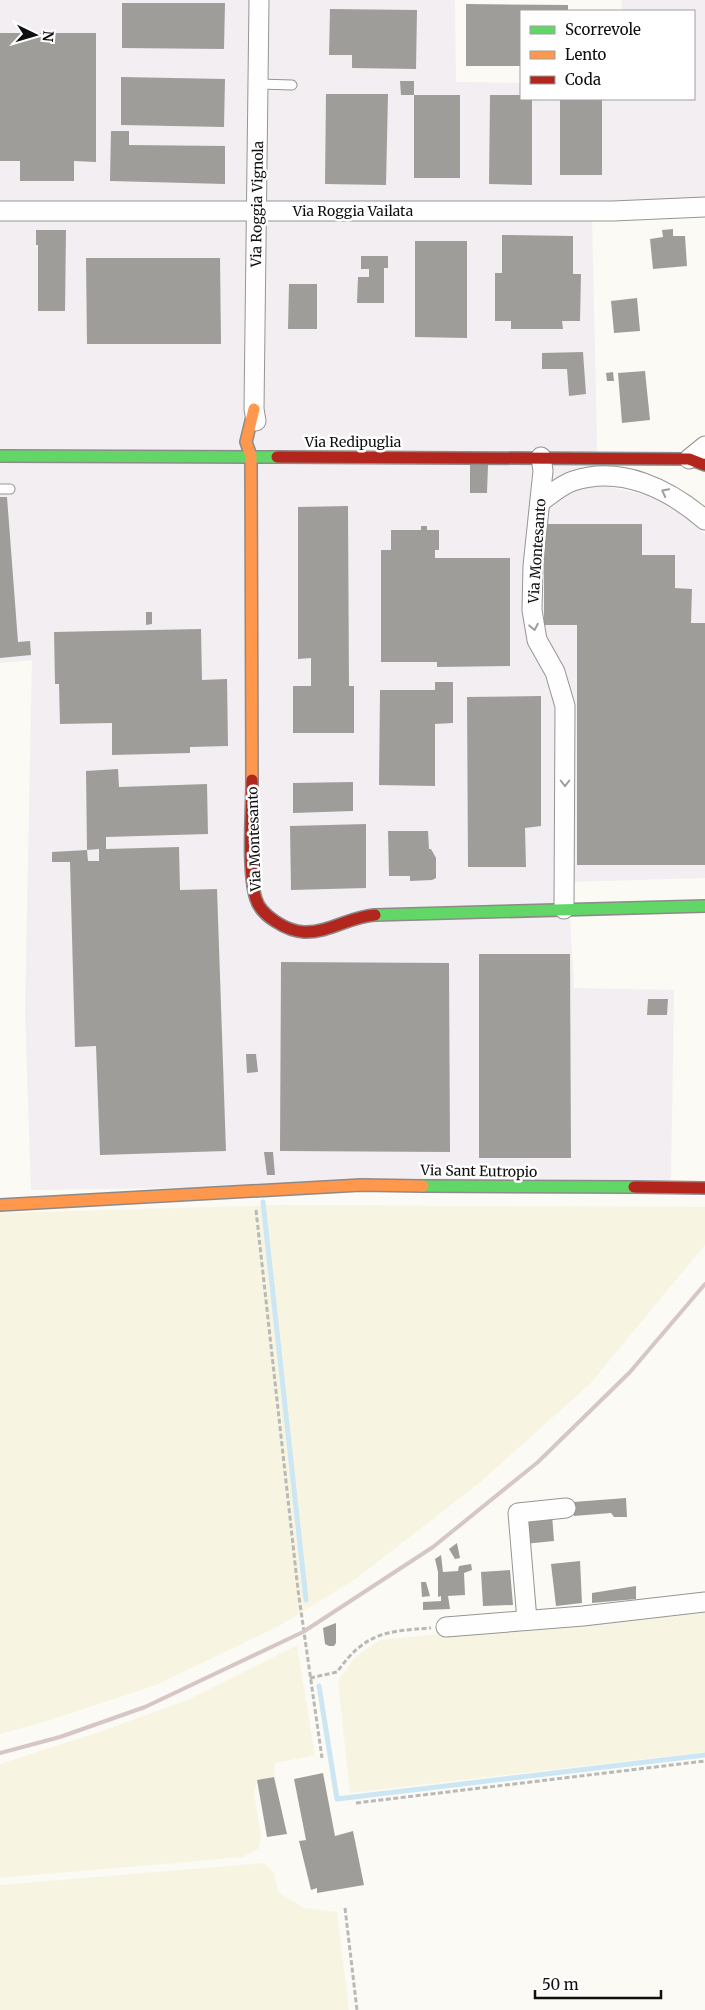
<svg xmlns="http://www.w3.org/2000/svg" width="705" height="2010" viewBox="0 0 705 2010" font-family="Merriweather,serif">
<rect width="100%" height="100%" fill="#fbfaf5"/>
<path fill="#f3eef1" d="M0 0H455L456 82 521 83V99H694V11H621L622 0H705V215L592 221 598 485 656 497 697 523 705 535V878L568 882 574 988 674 990 671 1181 31 1190 25 1011 32 660 0 663Z"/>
<g fill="#f7f5e2">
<path d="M280 1205 705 1207V1245L590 1384 477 1485 354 1580 279 1626 156 1685 47 1721 0 1734V1213Z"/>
<path d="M705 1607V1752L350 1793 338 1681 354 1658 379 1640Z"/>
<path d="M297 1645 315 1755 275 1763 274 1777 257 1780 254 1793 261 1835 259 1848 243 1857 0 1878V1764L99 1732 190 1699Z"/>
<path d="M264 1863 274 1873 278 1892 304 1908 337 1912 349 2010H0V1885Z"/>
</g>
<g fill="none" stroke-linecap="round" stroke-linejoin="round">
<g stroke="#cce6f4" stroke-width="5">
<path d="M263 1202 306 1600"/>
<path d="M319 1686 337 1799 705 1755"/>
</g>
</g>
<g fill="#9f9d9a">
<path d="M122 3H225L224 49 122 48Z"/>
<path d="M466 4 568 5V11H521V66H466Z"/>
<path d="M330 9 417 10 416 69 352 68V55H329Z"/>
<path d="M0 33H96V162L74 161V181H20V161H0Z"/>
<path d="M121 77 225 79 224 127 121 125Z"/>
<path d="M400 81H414V95H460V178H414V95H401Z"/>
<path d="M326 94H388L386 185 325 184Z"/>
<path d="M490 95H521V99H532V185L489 184Z"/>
<rect x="560" y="99" width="42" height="76"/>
<path d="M111 131H129V145L225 146V184L110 181Z"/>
<path d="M673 229V236H685L687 266 653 269 650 239 663 237 662 230Z"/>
<path d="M36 230H66L65 311H38V245H36Z"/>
<path d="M502 235 573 236V274H581L580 321H562L563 329H511V321H495V273H502Z"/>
<path d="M415 241H467V338L415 337Z"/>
<path d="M361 256H388V268H384V303H357L358 277H369V269H361Z"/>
<path d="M86 258H220L221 344H87Z"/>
<path d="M289 284H317V329H288Z"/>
<path d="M637 298 640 331 614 333 611 301Z"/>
<path d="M583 352 586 394 569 396 567 369H542V353Z"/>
<path d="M645 371 650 420 622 423 618 373Z"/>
<path d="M613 372 614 381H607L606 373Z"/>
<path d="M470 465H488L487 493H470Z"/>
<path d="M0 497H7L18 642 30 641 31 655 0 658Z"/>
<path d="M348 506 349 686H354V733H293V686H311V658L298 659V507Z"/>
<path d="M544 524H642V555H675V588L692 589 691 623H705V865H577V625H544Z"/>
<path d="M421 526H427V530H439V550H435V558H510V666L437 667V662H381V550H391V530H421Z"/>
<path d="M146 612H152V624L146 625Z"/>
<path d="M201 629 202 680 227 679 228 746 190 747V753L112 755V723L60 724 59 684H55L54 632Z"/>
<path d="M435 682H453V723L435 724V786L379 785 380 690H435Z"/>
<path d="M541 696V826L525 828 526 867H468L467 697Z"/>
<path d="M118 769 119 787 207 784 208 834 106 837V849L179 847 180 890 217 889 226 1151 100 1155 96 1046 75 1047 70 862H52V852L87 850 88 861H99V849L87 850 86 771Z"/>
<path d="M353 782V811L293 813V783Z"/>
<path d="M366 824V888L291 890 290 826Z"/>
<path d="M388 831H428L429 849H431L436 858V878L432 880 410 881V876H389Z"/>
<path d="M479 954H570L571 1158H479Z"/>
<path d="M281 962 449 963 450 1152 280 1151Z"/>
<path d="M648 999H668L667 1015H647Z"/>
<path d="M246 1054H256L258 1072 247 1073Z"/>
<path d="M264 1152H273L275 1175H267Z"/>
<path d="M626 1498 627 1517H614L611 1513 574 1516 573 1502Z"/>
<path d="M552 1514 554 1541 524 1544 521 1517Z"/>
<path d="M457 1543 460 1558 455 1559 449 1549Z"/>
<path d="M441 1555 443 1572 458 1571 459 1566 471 1564 472 1570 464 1573 465 1595 448 1596 450 1609 423 1610V1602L441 1601V1596L438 1597V1572L435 1559Z"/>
<path d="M580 1561 582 1603 556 1606 551 1564Z"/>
<path d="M510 1570 513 1605 483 1606 481 1572Z"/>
<path d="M421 1582H426L430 1596 422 1597Z"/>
<path d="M636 1586V1599L592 1603V1593Z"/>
<path d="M336 1623V1643L334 1646H329L325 1644 323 1628Z"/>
<path d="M323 1773 335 1836 353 1831 364 1885 317 1893V1888L311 1890 299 1841 306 1840 294 1779Z"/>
<path d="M274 1777 287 1834 267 1837 257 1780Z"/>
</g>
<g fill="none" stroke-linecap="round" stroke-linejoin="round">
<g stroke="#959593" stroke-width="11">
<g id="lane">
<path d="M259 84 292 85"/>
<path d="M0 489H10"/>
</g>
</g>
<g stroke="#959593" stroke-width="21">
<g id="street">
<path d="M0 211H613L705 207"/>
<path d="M256 421 254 409 259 0"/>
<path d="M541 457 543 471 533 566 532 610 537 640 555 672 565 706 564 909"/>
<path d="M689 459 705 446"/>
<path d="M540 502C550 495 561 485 573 481 621 465 669 489 705 520"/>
<path d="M527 1620 518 1513 566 1508"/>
<path d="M446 1627 583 1616 705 1602"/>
</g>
</g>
<g stroke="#8c8b89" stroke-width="14">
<g id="fast">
<path d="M0 456 277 457"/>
<path d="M375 915 705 906"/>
<path d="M423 1186 634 1187"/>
</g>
</g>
<g stroke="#8c8b89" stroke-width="14">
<g id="slow">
<path d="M252 780 251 456 246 442 254 409"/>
<path d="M0 1205 361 1185 423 1186"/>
</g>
</g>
<g stroke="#8c8b89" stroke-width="14">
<g id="jam">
<path d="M277 457 689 459 705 465"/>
<path d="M252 780C252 811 247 872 256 899 261 916 287 931 304 932 329 933 351 916 375 915"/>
<path d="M634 1187 705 1188"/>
</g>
</g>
<g stroke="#b9b9b8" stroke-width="3" stroke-dasharray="5 2.5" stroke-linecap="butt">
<path d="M256 1210 298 1590 322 1758"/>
<path d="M310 1678 337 1672C365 1633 385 1631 431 1628"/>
<path d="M356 1803 705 1761"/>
<path d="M345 1908 357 2010"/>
</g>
<use href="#lane" stroke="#fefefe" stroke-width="9"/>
<use href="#street" stroke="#fefefe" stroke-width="19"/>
<use href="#fast" stroke="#63d668" stroke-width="11"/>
<use href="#slow" stroke="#ff974d" stroke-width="11"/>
<use href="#jam" stroke="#b3261e" stroke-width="11"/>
<path stroke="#d7c6c6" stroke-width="4" d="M0 1753 60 1737 145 1707 303 1632 433 1547 538 1462 630 1372 705 1284"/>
</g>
<defs><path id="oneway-chevron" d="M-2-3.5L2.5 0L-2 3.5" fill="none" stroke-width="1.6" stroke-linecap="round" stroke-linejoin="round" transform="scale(1.25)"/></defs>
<g stroke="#9e9e9e">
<use href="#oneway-chevron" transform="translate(665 492) rotate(-153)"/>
<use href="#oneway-chevron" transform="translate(534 627) rotate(79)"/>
<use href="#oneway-chevron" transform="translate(565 783) rotate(90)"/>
</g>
<g text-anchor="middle" stroke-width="5" stroke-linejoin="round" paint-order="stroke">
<g font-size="14" fill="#0f0f0f" stroke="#fff">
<text transform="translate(257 204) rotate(-89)" y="5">Via Roggia Vignola</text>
<text x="353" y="216">Via Roggia Vailata</text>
<text x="353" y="447">Via Redipuglia</text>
<text transform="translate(537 551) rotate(-86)" y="5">Via Montesanto</text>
<text transform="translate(254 839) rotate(-92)" y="5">Via Montesanto</text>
<text transform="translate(479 1171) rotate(1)" y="5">Via Sant Eutropio</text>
</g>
</g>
<rect x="520" y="10" width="175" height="90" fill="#ffffff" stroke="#9f9f9f"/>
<rect x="530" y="26" width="25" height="8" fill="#63d668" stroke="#9f9f9f"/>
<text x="565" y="35" font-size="15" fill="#0f0f0f">Scorrevole</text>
<rect x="530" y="51" width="25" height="8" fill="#ff974d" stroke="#9f9f9f"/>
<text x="565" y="60" font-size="15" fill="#0f0f0f">Lento</text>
<rect x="530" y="76" width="25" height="8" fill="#b3261e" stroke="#9f9f9f"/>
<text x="565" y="85" font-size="15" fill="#0f0f0f">Coda</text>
<g transform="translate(35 35) rotate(95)" stroke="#ffffff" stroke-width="4" paint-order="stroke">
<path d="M0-4L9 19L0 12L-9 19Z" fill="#0f0f0f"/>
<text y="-8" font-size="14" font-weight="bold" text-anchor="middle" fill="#0f0f0f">N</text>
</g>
<path d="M535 1990v8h126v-8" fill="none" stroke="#0f0f0f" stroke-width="2.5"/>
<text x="542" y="1990" font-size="15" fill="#0f0f0f" stroke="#ffffff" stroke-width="4" paint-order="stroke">50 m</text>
</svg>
